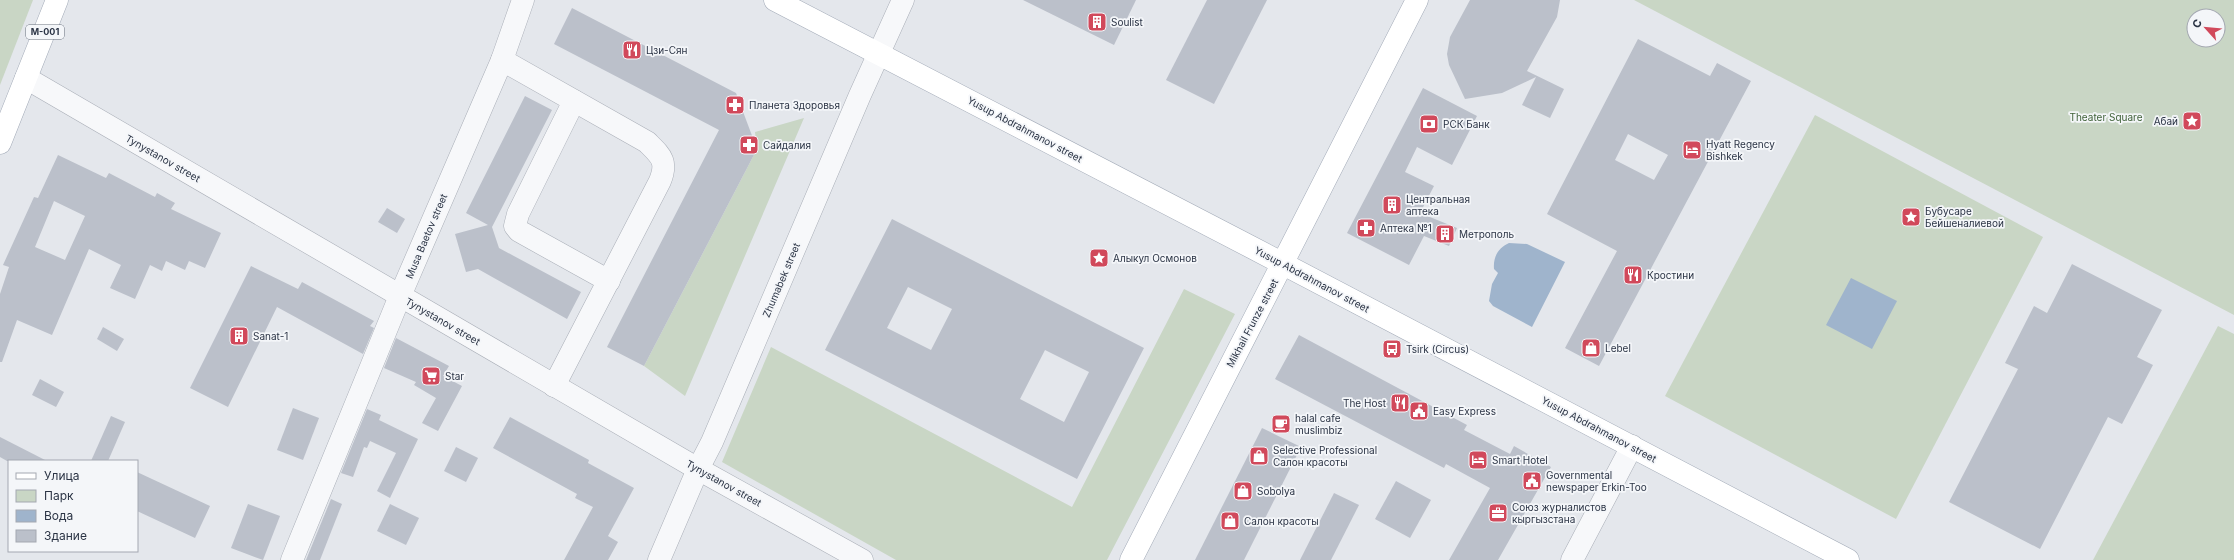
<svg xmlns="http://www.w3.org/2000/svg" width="2234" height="560" viewBox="0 0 2234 560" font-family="Inter,sans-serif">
<rect width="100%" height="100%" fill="#e4e7ec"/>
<g fill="#c9d6c5" fill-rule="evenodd">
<path d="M0 0H33L0 85Z"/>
<path d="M1634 0H2234V315ZM2194 16H2218V40H2194Z"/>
<path d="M1815 115 2043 237 1896 519 1665 396Z"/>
<path d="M804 118 685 396 644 366 757 149 755 132Z"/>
<path d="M1184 289 1235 314 1107 560H896L722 462 771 347 1072 507Z"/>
<path d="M2218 326 2234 334V560H2093Z"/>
</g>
<g fill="#9fb4cc">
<path d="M1509 243 1527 244 1565 262 1532 327 1493 306 1489 301 1492 284 1498 273 1494 269C1493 257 1498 248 1509 243Z"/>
<path d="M1851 278 1897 301 1872 349 1826 325Z"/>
</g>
<g fill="#bbc0ca" fill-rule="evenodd">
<path d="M1023 0H1136L1114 45Z"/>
<path d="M1207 0H1267L1214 104 1166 80Z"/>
<path d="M1470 0H1560L1557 17 1527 71 1564 89 1550 118 1522 105 1536 77 1502 93 1465 99 1449 65 1447 54 1450 37Z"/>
<path d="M572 8 736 93 757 149 644 366 607 347 719 130 554 44Z"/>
<path d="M1638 39 1710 76 1717 63 1751 81 1599 366 1565 348 1617 251 1547 214ZM1628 134 1668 155 1654 180 1615 160Z"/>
<path d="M1423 88 1477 116 1452 165 1417 147 1405 172 1434 186 1420 213 1457 228 1449 246 1424 236 1409 265 1347 233Z"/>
<path d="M525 96 552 110 492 227 499 248 581 292 567 319 478 269 466 272 455 234 488 225 466 213Z"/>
<path d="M58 155 106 178 109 173 155 197 157 193 175 203 171 209 221 233 205 268 189 261 185 270 166 261 162 271 150 265 135 299 110 288 121 265 89 249 52 335 17 320 2 362H0V294L9 267 3 265 34 197 38 198ZM54 201 85 216 65 260 35 247Z"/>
<path d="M387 208 405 219 397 233 378 222Z"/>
<path d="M892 219 1144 348 1077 479 825 350ZM908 287 952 309 931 350 887 328ZM1045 350 1089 372 1064 422 1020 399Z"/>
<path d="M2072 264 2162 310 2137 357 2153 365 2122 424 2108 417 2040 549 1949 502 2018 369 2005 363 2034 306 2047 313Z"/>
<path d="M251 266 298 289 302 282 374 321 370 326 374 328 363 354 277 307 228 407 190 388Z"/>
<path d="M103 327 124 339 117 351 97 339Z"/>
<path d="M1299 335 1467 425 1464 430 1510 454 1514 446 1551 467 1498 560H1449L1490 488 1446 464 1444 468 1275 379Z"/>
<path d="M396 338 449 366 443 376 462 386 438 431 422 423 436 398 414 385 416 382 384 368Z"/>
<path d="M40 379 64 392 56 407 32 395Z"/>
<path d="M293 408 319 418 303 460 277 450Z"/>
<path d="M367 409 381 415 379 420 418 439 390 498 377 491 396 453 370 441 367 448 364 447 353 477 341 473Z"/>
<path d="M111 416 125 422 108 461H91Z"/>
<path d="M510 417 589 460 588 463 634 488 608 536 618 542 608 560H564L593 507 575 498 577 494 493 448Z"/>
<path d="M1262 428 1301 447 1244 560H1195Z"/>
<path d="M0 437 47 461H7L0 457Z"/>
<path d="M456 447 478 458 466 482 444 471Z"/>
<path d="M137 472 210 506 195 538 137 511Z"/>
<path d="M1396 481 1431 500 1410 538 1375 519Z"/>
<path d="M1334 493 1359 505 1331 560H1300Z"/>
<path d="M331 499 342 504 320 560H306Z"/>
<path d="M248 504 280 516 263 560 231 548Z"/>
<path d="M390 504 419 518 406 545 377 531Z"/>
</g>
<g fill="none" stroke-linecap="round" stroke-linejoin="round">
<g stroke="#a9aeb7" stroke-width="23">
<g id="minor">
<path d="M502 60 647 142C661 156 668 161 660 181L554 386"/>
<path d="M26 78 698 469 862 560"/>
<path d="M574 101 518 214 515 226 519 231 609 281"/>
<path d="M292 560 400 296 502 60 523 0"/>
<path d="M659 560 698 469 712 442 860 95 903 0"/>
<path d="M1572 560 1632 446"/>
</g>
</g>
<g stroke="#a3abb8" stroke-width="23">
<g id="major">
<path d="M775 0 1251 247 1848 560"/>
<path d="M0 143 57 0"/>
<path d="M1131 560 1417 0"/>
</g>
</g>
<use href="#minor" stroke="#f7f8fa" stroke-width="22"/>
<use href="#major" stroke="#fff" stroke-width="22"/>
</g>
<defs>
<g id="building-square" transform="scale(1)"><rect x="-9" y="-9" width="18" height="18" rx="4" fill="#d1495b" stroke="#f4f6f9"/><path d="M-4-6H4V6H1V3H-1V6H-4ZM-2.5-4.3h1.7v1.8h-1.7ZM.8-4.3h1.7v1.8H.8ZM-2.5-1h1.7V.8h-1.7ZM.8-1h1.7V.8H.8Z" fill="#fff"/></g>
<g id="restaurant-square" transform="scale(1)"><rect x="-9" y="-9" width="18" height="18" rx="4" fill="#d1495b" stroke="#f4f6f9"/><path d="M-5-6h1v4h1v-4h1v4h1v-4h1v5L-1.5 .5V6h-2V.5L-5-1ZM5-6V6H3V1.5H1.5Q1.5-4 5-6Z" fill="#fff"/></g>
<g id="pharmacy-square" transform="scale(1)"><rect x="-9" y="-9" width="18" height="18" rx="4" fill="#d1495b" stroke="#f4f6f9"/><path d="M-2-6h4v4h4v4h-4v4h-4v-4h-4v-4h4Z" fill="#fff"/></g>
<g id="sight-square" transform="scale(1)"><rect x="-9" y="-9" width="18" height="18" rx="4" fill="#d1495b" stroke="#f4f6f9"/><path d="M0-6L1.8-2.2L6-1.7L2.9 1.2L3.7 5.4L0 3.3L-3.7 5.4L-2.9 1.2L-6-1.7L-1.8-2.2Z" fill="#fff"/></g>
<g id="bank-square" transform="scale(1)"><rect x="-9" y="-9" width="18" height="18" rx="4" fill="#d1495b" stroke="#f4f6f9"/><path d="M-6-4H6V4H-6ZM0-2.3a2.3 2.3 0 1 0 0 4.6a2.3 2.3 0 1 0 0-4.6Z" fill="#fff"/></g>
<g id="hotel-square" transform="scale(1)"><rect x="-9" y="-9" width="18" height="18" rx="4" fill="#d1495b" stroke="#f4f6f9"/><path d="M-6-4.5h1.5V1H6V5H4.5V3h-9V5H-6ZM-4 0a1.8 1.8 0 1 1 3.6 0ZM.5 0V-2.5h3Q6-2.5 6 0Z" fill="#fff"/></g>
<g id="shop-square" transform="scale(1)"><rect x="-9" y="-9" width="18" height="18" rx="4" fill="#d1495b" stroke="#f4f6f9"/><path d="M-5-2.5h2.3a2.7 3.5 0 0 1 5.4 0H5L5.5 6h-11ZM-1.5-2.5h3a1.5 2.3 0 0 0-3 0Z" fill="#fff"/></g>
<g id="bus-square" transform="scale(1)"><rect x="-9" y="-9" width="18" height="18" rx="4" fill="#d1495b" stroke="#f4f6f9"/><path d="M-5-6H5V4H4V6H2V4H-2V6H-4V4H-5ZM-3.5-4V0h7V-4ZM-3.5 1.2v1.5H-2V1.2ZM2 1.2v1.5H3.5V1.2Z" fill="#fff"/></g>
<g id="supermarket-square" transform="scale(1)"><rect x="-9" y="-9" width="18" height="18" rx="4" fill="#d1495b" stroke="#f4f6f9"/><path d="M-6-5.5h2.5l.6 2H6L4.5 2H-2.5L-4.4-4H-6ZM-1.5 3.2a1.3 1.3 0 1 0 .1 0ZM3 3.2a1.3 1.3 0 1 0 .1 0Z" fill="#fff"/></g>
<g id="civic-square" transform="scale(1)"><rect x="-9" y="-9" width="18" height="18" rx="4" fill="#d1495b" stroke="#f4f6f9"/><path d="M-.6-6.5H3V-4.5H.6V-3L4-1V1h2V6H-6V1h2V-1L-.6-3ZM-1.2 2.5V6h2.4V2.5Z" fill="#fff"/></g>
<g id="cafe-square" transform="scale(1)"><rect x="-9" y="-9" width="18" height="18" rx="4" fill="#d1495b" stroke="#f4f6f9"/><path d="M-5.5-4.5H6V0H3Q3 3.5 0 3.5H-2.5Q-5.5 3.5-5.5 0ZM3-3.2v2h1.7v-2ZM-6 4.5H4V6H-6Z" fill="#fff"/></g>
<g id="office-square" transform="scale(1)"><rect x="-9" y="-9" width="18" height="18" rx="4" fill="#d1495b" stroke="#f4f6f9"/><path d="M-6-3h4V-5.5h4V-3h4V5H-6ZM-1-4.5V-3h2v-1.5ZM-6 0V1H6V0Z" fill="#fff"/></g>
</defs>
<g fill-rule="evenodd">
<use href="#building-square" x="1097" y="22"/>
<use href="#restaurant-square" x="632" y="50"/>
<use href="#pharmacy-square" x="735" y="105"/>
<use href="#sight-square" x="2192" y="121"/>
<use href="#bank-square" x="1429" y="124"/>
<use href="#pharmacy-square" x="749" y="145"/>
<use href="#hotel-square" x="1692" y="150"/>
<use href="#building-square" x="1392" y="205"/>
<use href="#sight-square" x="1911" y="217"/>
<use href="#pharmacy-square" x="1366" y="228"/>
<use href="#building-square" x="1445" y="234"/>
<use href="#sight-square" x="1099" y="258"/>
<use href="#restaurant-square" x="1633" y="275"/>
<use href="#building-square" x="239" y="336"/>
<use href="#shop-square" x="1591" y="348"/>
<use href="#bus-square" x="1392" y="349"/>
<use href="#supermarket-square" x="431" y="376"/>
<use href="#restaurant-square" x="1400" y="403"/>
<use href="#civic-square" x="1419" y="411"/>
<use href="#cafe-square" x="1281" y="424"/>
<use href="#shop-square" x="1259" y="456"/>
<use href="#hotel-square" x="1478" y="460"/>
<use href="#civic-square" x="1532" y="481"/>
<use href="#shop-square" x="1243" y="491"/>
<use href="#office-square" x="1498" y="513"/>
<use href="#shop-square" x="1230" y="521"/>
</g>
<g text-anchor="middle" stroke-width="3.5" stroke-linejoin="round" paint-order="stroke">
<rect fill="#f4f6f9" stroke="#676e7b" stroke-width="1" x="26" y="25" width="38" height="14" rx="3"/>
<g font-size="9" font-weight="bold" fill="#2b3445">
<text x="45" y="35">М-001</text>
</g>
<g font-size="10" fill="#2b3445" stroke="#f4f6f9" text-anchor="start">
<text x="1111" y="26">Soulist</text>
<text x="646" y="54">Цзи-Сян</text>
<text x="749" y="109">Планета Здоровья</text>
<text x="2178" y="125" text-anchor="end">Абай</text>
<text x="1443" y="128">РСК Банк</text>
<text x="1706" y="148">Hyatt Regency<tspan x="1706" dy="12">Bishkek</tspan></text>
<text x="763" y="149">Сайдалия</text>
<text x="1406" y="203">Центральная<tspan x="1406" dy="12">аптека</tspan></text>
<text x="1925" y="215">Бубусаре<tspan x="1925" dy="12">Бейшеналиевой</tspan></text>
<text x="1380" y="232">Аптека №1</text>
<text x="1459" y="238">Метрополь</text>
<text x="1113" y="262">Алыкул Осмонов</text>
<text x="1647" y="279">Кростини</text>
<text x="253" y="340">Sanat-1</text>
<text x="1605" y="352">Lebel</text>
<text x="1406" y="353">Tsirk (Circus)</text>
<text x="445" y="380">Star</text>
<text x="1386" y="407" text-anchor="end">The Host</text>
<text x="1433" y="415">Easy Express</text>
<text x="1295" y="422">halal cafe<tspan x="1295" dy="12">muslimbiz</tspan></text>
<text x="1273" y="454">Selective Professional<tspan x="1273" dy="12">Салон красоты</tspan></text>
<text x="1492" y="464">Smart Hotel</text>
<text x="1546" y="479">Governmental<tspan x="1546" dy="12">newspaper Erkin-Too</tspan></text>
<text x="1257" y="495">Sobolya</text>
<text x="1512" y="511">Союз журналистов<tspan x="1512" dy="12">кыргызстана</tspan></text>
<text x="1244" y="525">Салон красоты</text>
</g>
<g font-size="10" fill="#3f6138" stroke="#f4f6f9">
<text x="2106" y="121">Theater Square</text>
</g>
<g font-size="10" fill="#2b3445" stroke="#f4f6f9">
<text transform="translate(1025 129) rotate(28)" y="4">Yusup Abdrahmanov street</text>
<text transform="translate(163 158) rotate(30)" y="4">Tynystanov street</text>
<text transform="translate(426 236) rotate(-67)" y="4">Musa Baetov street</text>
<text transform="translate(1312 279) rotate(28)" y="4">Yusup Abdrahmanov street</text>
<text transform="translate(781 280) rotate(-67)" y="4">Zhumabek street</text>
<text transform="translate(443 321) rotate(30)" y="4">Tynystanov street</text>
<text transform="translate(1252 323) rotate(-62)" y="4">Mikhail Frunze street</text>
<text transform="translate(1599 429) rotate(28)" y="4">Yusup Abdrahmanov street</text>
<text transform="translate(724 483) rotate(29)" y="4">Tynystanov street</text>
</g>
</g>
<rect x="8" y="460" width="130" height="92" fill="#f4f6f9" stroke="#a4a8b1"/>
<rect x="16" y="473" width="20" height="6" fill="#ffffff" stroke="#a4a8b1"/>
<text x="44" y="480" font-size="12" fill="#2b3445">Улица</text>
<rect x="16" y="490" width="20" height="12" fill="#c9d6c5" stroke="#a4a8b1"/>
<text x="44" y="500" font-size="12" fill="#2b3445">Парк</text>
<rect x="16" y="510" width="20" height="12" fill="#9fb4cc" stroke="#a4a8b1"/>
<text x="44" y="520" font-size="12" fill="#2b3445">Вода</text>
<rect x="16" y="530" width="20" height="12" fill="#bbc0ca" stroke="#a4a8b1"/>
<text x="44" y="540" font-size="12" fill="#2b3445">Здание</text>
<g transform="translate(2206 28) rotate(297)"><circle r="19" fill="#f4f6f9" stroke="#a4a8b1"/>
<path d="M0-3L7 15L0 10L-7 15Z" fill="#d1495b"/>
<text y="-6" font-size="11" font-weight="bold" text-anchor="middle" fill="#2b3445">С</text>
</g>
</svg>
